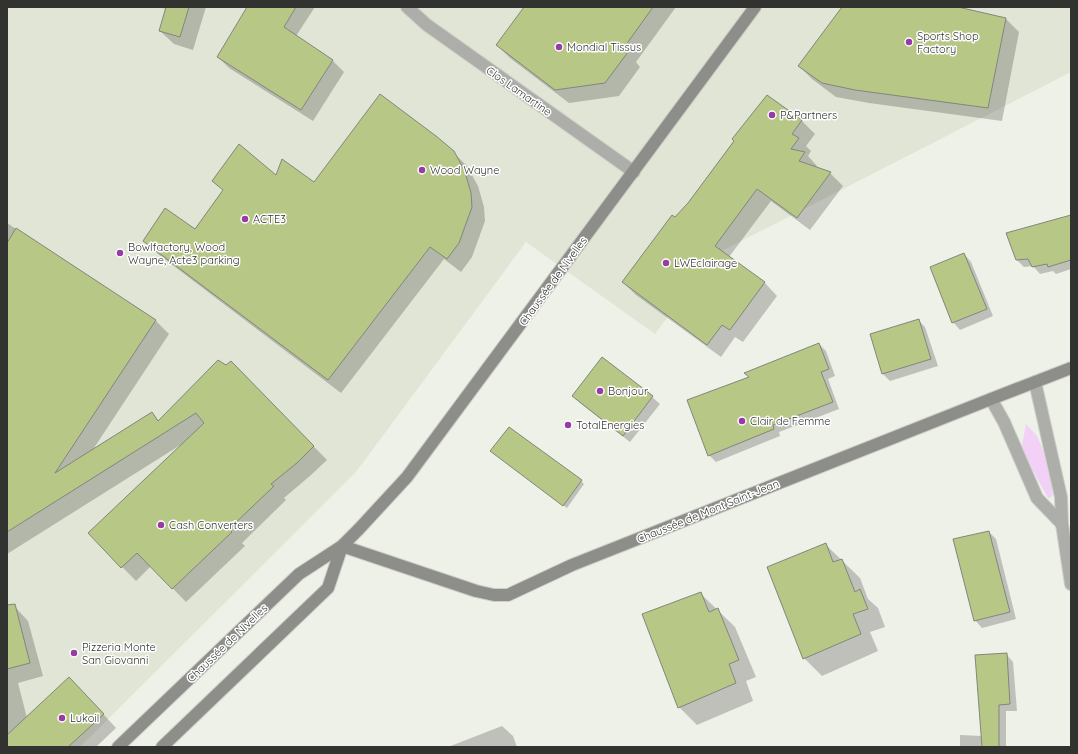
<svg xmlns="http://www.w3.org/2000/svg" width="1078" height="754" viewBox="0 0 1078 754" font-family="Quicksand,sans-serif">
<rect width="100%" height="100%" fill="#eef1e8"/>
<path fill="#e0e5d5" d="M7 7H1071V72L714 255 655 334 526 242 356 472 80 747H7Z"/>
<path fill="#f3d1f7" d="M1026 424 1037 436 1045 455 1053 495 1050 498H1048L1031 467 1022 446Z"/>
<g fill="#0003">
<path d="M160 7H206L193 50 174 44 160 31 166 9Z"/>
<path d="M250 7H315L296 36 332 60 344 72 313 121 229 68 218 57Z"/>
<path d="M525 7H676L636 62 640 67 619 96 569 103 510 58 497 45Z"/>
<path d="M843 7H948L1006 19 1019 32 1002 121 869 103 836 97 812 79 799 66Z"/>
<path d="M767 96 802 121 815 134 806 146 811 151 808 156 817 166 816 168 830 173 843 186 810 230 771 201 729 257 765 283 777 296 743 342 735 337 721 357 636 295 623 282 677 219Z"/>
<path d="M453 152 467 166 478 186 484 207 485 221 472 257 461 272 444 259 341 393 158 254 145 241 195 231 277 176 314 184Z"/>
<path d="M1071 216V269L1056 274 1053 271 1040 274 1033 266 1024 267 1017 260Z"/>
<path d="M7 223 156 321 169 334 92 451 152 413 159 421 231 362 327 460 311 475 284 498 286 500 242 543 245 546 186 602 151 566 136 581 89 533 182 445V444L7 554Z"/>
<path d="M964 254 971 262 993 316 960 330 953 322Z"/>
<path d="M918 320 925 327 938 366 890 381 883 374 871 335Z"/>
<path d="M819 344 826 351 835 376 828 379 839 409 779 432 780 436 716 462 709 455Z"/>
<path d="M603 358 652 397 660 404 630 442 580 403 573 396Z"/>
<path d="M491 451 581 481 584 484 567 508Z"/>
<path d="M989 532 996 539 1016 619 982 628 975 620Z"/>
<path d="M825 544 860 578 868 599 878 608 885 627 870 632 878 651 822 676 804 658Z"/>
<path d="M701 594 735 627 756 677 746 681 753 701 697 725 679 707Z"/>
<path d="M15 607 28 621 43 676 18 683 27 718 83 692 116 728 96 747H7V610Z"/>
<path d="M1006 654 1013 662 1017 711H1006V747H960V735L982 736Z"/>
<path d="M502 726 513 736 517 747H448Z"/>
</g>
<g fill="#b7c886" stroke="#83857d">
<path d="M166 7H189L180 37 159 31Z"/>
<path d="M247 7H296L284 27 333 60 301 110 217 57Z"/>
<path d="M524 7H653L623 49 628 52 605 83 555 90 496 45Z"/>
<path d="M842 7H958L1006 18 988 108 855 90 822 83 798 66Z"/>
<path d="M380 94 436 136 454 151 465 172 471 193 472 207 459 243 447 259 430 247 328 380 143 241 165 208 195 229 223 190 212 181 239 144 276 175 282 159 314 182Z"/>
<path d="M767 95 802 120 792 134 799 138 791 149 805 152 799 161 831 172 797 218 757 189 715 246 765 282 730 330 722 325 707 345 622 282 672 215 675 217 688 203 734 141 732 139Z"/>
<path d="M1071 215V260L1048 267 1047 264 1032 267 1028 259 1016 260 1006 233Z"/>
<path d="M16 228 156 320 55 473 152 412 158 421 218 360 226 365 231 361 314 446 298 462 271 484 274 486 229 529 232 532 172 589 137 553 121 568 88 533 204 423 196 413 7 532V243Z"/>
<path d="M964 253 987 309 952 323 930 267Z"/>
<path d="M919 319 931 359 882 374 870 334Z"/>
<path d="M819 343 829 369 821 372 833 402 773 425 774 429 708 456 687 400 749 377 744 373Z"/>
<path d="M602 357 653 396 623 436 572 396Z"/>
<path d="M509 427 582 480 563 506 490 451Z"/>
<path d="M989 531 1010 612 974 621 953 539Z"/>
<path d="M826 543 833 562 842 559 855 592 860 589 868 609 853 614 861 634 803 659 767 567Z"/>
<path d="M701 592 709 612 718 608 739 660 729 664 736 683 678 708 642 614Z"/>
<path d="M15 604 30 663 7 669V605Z"/>
<path d="M1007 653 1010 704 999 705V747H982L975 655Z"/>
<path d="M69 677 104 714 68 747H7V735Z"/>
</g>
<g fill="none" stroke-linecap="round" stroke-linejoin="round">
<g stroke="#cccfc7" stroke-width="14">
<g id="street">
<path d="M407 7 427 25 634 172"/>
<path d="M1035 382 1061 497 1062 524 1071 584"/>
<path d="M991 399 1004 422 1037 498 1062 524"/>
</g>
</g>
<g stroke="#cccfc7" stroke-width="14">
<g id="secondary">
<path d="M342 546 476 591 494 595H508L572 565 991 399 1071 368"/>
<path d="M118 747 299 574 342 546 359 529 407 477 755 7"/>
<path d="M162 747 328 588 342 546"/>
</g>
</g>
<use href="#street" stroke="#adaeaa" stroke-width="12"/>
<use href="#secondary" stroke="#8d8e89" stroke-width="12"/>
</g>
<g fill="#983ba5" stroke="#fff" stroke-width="1.5">
<circle cx="909" cy="42" r="4"/>
<circle cx="559" cy="47" r="4"/>
<circle cx="772" cy="115" r="4"/>
<circle cx="422" cy="170" r="4"/>
<circle cx="245" cy="219" r="4"/>
<circle cx="120" cy="253" r="4"/>
<circle cx="666" cy="263" r="4"/>
<circle cx="600" cy="391" r="4"/>
<circle cx="742" cy="421" r="4"/>
<circle cx="568" cy="425" r="4"/>
<circle cx="161" cy="525" r="4"/>
<circle cx="74" cy="653" r="4"/>
<circle cx="62" cy="718" r="4"/>
</g>
<g text-anchor="middle" stroke-width="3" stroke-linejoin="round" paint-order="stroke">
<g font-size="11" fill="#323330" stroke="#fff" text-anchor="start">
<text x="917" y="40">Sports Shop<tspan x="917" dy="13">Factory</tspan></text>
<text x="567" y="51">Mondial Tissus</text>
<text x="780" y="119">P&amp;Partners</text>
<text x="430" y="174">Wood Wayne</text>
<text x="253" y="223">ACTE3</text>
<text x="128" y="251">Bowlfactory, Wood<tspan x="128" dy="13">Wayne, Acte3 parking</tspan></text>
<text x="674" y="267">LWEclairage</text>
<text x="608" y="395">Bonjour</text>
<text x="750" y="425">Clair de Femme</text>
<text x="576" y="429">TotalEnergies</text>
<text x="169" y="529">Cash Converters</text>
<text x="82" y="651">Pizzeria Monte<tspan x="82" dy="13">San Giovanni</tspan></text>
<text x="70" y="722">Lukoil</text>
</g>
<g font-size="11" fill="#323330" stroke="#fff">
<text transform="translate(519 91) rotate(35)" y="4">Clos Lamartine</text>
<text transform="translate(553 281) rotate(-54)" y="4">Chaussée de Nivelles</text>
<text transform="translate(708 511) rotate(-22)" y="4">Chaussée de Mont Saint-Jean</text>
<text transform="translate(227 643) rotate(-44)" y="4">Chaussée de Nivelles</text>
</g>
</g>
<rect width="1078" height="754" fill="none" stroke="#323330" stroke-width="16"/>
</svg>
